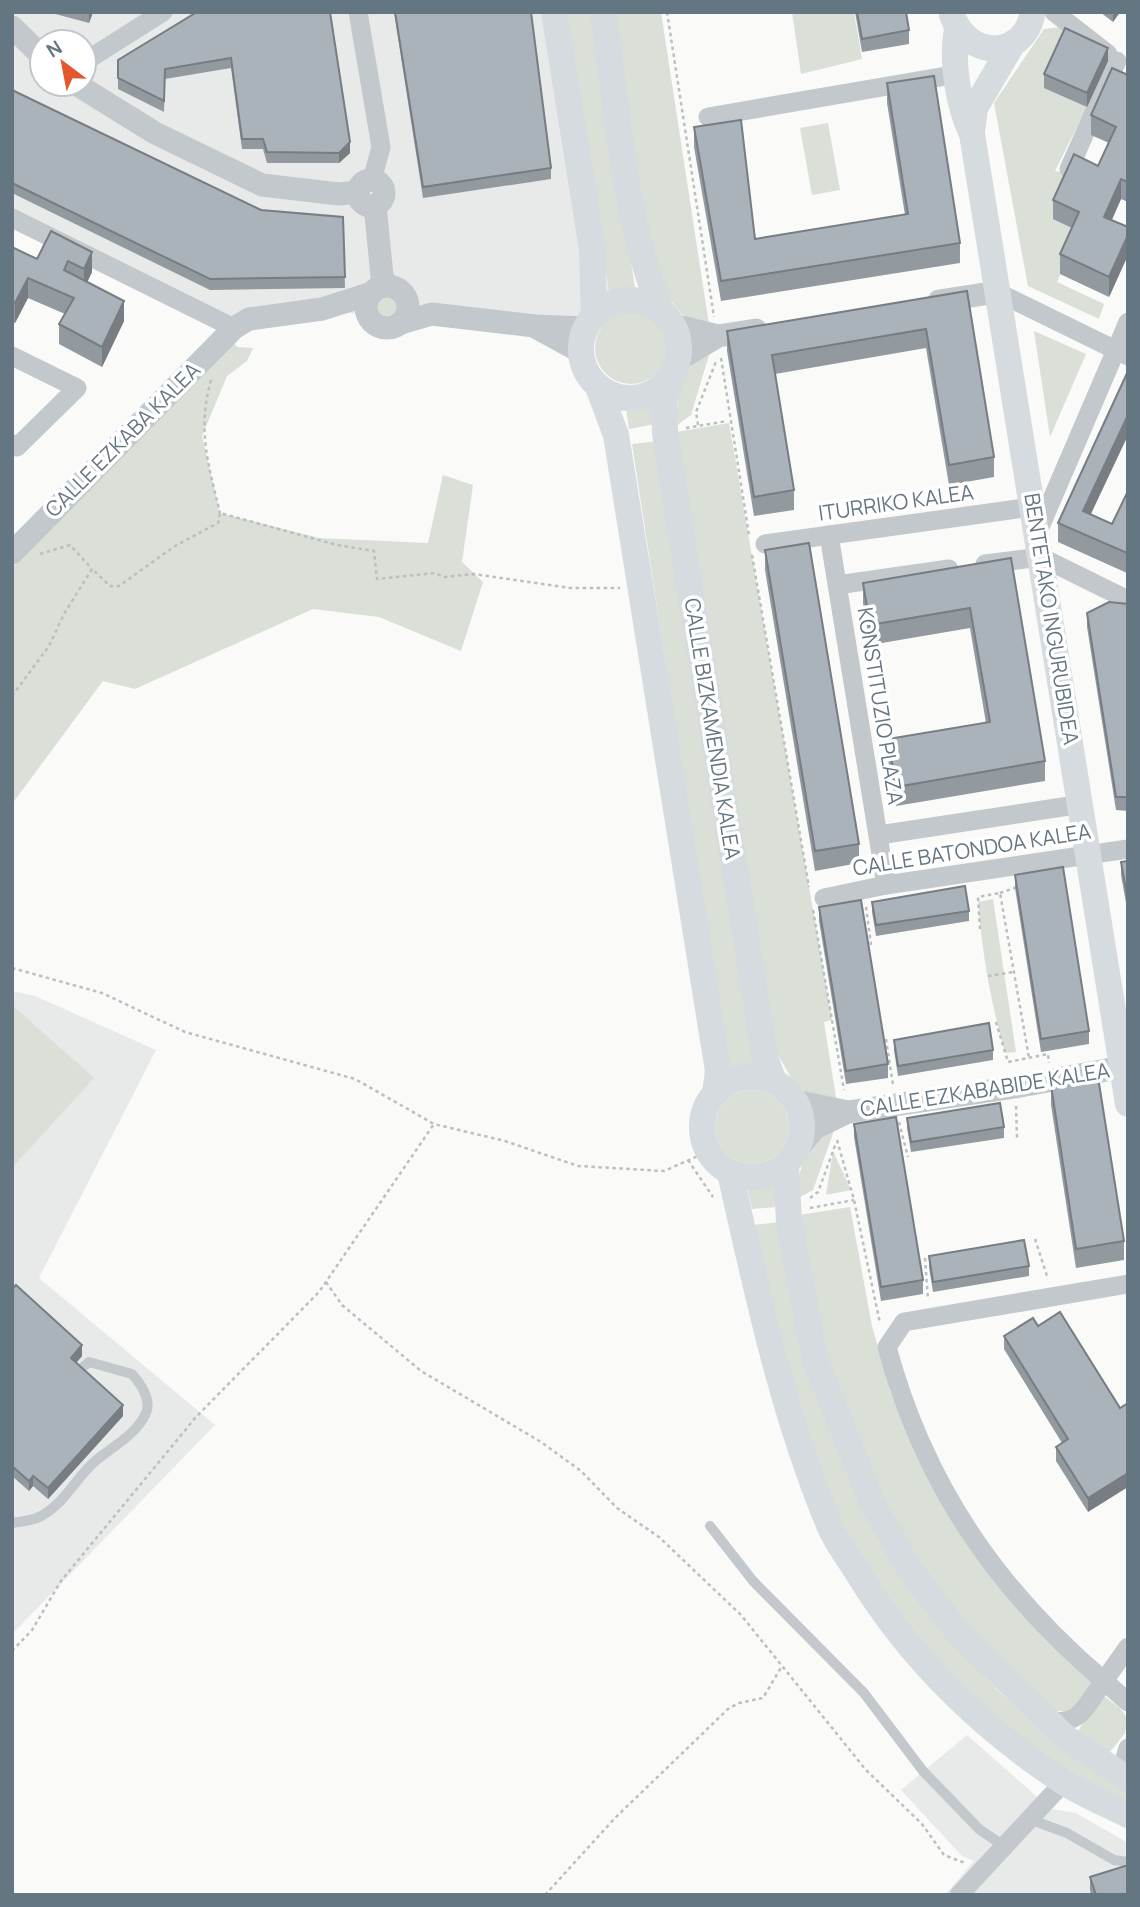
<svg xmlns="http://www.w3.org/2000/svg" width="1140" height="1907" viewBox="0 0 1140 1907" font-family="Manrope,sans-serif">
<rect width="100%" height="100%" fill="#fafaf8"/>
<g fill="#e8e9e9" fill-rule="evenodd">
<path d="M12 12H565L609 293 576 325 286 310 234 328 12 218ZM42 42H84V84H42Z"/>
<path d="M12 991 35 996 156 1050 39 1278 215 1425 12 1634Z"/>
<path d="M967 1735 1051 1809 1076 1813 1128 1843V1895H945L974 1861 962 1856 901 1790Z"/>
</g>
<g fill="#dadfd7">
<path d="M565 12H593L635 288 609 293Z"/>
<path d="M610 12H661L709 325C677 322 669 296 654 271Z"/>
<path d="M792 12H854L862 59 801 74Z"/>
<path d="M1061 27 1087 107 1055 171 1074 174 1079 231 1057 282 1104 304 1099 319 1028 286 994 103 1044 29Z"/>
<path d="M828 123 840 190 812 195 800 128Z"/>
<circle cx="386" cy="307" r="18"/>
<circle cx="631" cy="348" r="36"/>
<path d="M1034 331 1086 354 1050 437Z"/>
<path d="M234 343 237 347 253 348 247 361 227 376 202 436 220 513 319 538 428 543 443 475 473 485 462 562 483 582 461 651 379 617 313 609 135 689 103 681 12 804V568Z"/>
<path d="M712 345 691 415 676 426C677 395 680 359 712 345Z"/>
<path d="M655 404 656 424 629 429 626 408Z"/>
<path d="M729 423 832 1020 824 1022 838 1110 801 1095 774 1048 676 432Z"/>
<path d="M658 441 756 1067 728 1072 632 444Z"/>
<path d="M993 899 1016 1052 1005 1053C991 1004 982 952 978 902Z"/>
<path d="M12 1005 94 1078 12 1168Z"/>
<circle cx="752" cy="1127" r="37"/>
<path d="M836 1125 813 1190 795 1200C799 1166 806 1145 836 1125Z"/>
<path d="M833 1151 851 1190 826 1195Z"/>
<path d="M775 1183 776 1207 752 1209 747 1188Z"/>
<path d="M850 1207 872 1326 892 1396 918 1458 1094 1682 1073 1711H1050L959 1620 884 1513 820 1336 799 1215Z"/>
<path d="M779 1222 805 1343 956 1645 997 1690 1032 1721 1128 1792V1807L1027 1746 932 1659 883 1592 839 1521 808 1445 753 1225Z"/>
<path d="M1101 1694 1120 1708 1128 1719 1125 1733 1106 1757 1078 1731Z"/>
</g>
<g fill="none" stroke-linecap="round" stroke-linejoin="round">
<g stroke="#bbbfc2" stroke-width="2.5" stroke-dasharray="3.5 3.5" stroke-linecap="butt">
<path d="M667 12 714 317"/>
<path d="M721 358 749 535"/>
<path d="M211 380C197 430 208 463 220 513"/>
<path d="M698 425 696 412 717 359"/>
<path d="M686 428 727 421"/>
<path d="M849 500 851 515"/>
<path d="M40 554 70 545 92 569"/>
<path d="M752 555 809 887"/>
<path d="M12 696 49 646 64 614 92 569 110 586H119L175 546 218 523 220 513 337 545 374 551 377 579 435 573 444 577 474 574 571 588H620"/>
<path d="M1000 893 1015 888V883"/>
<path d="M866 907 871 945"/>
<path d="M813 910 844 1090"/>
<path d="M980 929 978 897 1000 893 1029 1058"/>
<path d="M12 968 102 993 185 1032 355 1079 434 1124 505 1141 578 1166 664 1171 707 1152"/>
<path d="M988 976 1013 972"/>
<path d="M996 1022 1008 1062 1048 1054 1049 1063"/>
<path d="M886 1039 893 1085"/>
<path d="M1016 1106 1017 1138"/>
<path d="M899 1122 908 1157"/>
<path d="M837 1140 854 1200 880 1323"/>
<path d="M688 1160 713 1197"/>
<path d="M810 1198 818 1192 836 1143"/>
<path d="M810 1208 854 1200"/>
<path d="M1035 1239 1048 1279"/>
<path d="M925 1258 928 1300"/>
<path d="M326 1282 342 1305 421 1371 541 1442 581 1471 617 1508 659 1537 741 1615 866 1770 922 1824 944 1855 965 1863"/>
<path d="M12 1651 32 1630 61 1581 196 1417 319 1292 434 1124"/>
<path d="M545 1895 615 1818 728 1709 739 1703 763 1698 782 1666"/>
</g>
<g stroke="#c3c8cc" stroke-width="10">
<path d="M12 1523C23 1521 34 1521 43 1515 64 1503 75 1480 92 1464 109 1448 136 1436 146 1413 152 1400 140 1383 132 1374L89 1362 78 1371"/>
<path d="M710 1526 753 1581 864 1693 923 1771 979 1829 1004 1846"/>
<path d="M1029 1819 1067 1833 1114 1860 1128 1862"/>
</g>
<g stroke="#c3c8cc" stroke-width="19">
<path d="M358 12 381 147 372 180"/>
<path d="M1054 12 1108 54"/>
<path d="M84 62 163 12"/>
<path d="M708 117 958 74"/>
<path d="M1069 169 1117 61"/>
<path d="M12 218 234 328"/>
<path d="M997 292 1128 356"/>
<path d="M12 356 77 388 17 447 12 444"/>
<path d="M1037 534 1128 322"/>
<path d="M829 535 886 885"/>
<path d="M765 544 1032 507"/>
<path d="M985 564 1041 557 1128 600"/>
<path d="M837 585 949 569"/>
<path d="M879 835 1082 804"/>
<path d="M824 898 886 885 1128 849"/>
<path d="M1128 1647 1104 1681 1128 1702"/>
<path d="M1046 1721C1082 1726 1085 1706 1104 1681 996 1589 924 1484 887 1347L904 1322 1128 1284"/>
<path d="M1127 1779 1123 1765 1128 1748"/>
<path d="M959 1895 1064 1782"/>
</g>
<g stroke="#c3c8cc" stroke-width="23">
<path d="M12 27 42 56"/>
<path d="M76 84 155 133 262 185 339 194 358 192"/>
<circle cx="371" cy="193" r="13"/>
<path d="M375 205 383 286"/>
<circle cx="387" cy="307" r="21"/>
<path d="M939 301 997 292"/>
<path d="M401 323 432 314 535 326 586 328"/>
<path d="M673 325 718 336"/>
<path d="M537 328 581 352"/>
<path d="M679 359 718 336 756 330"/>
<path d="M12 553 234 328 249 319 322 309 369 294"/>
<path d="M795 1101 848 1112"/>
<path d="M798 1148 815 1128 848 1112 1015 1087 1128 1066"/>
</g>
<g stroke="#d6dbdf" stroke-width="26">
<path d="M554 12 592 249 594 316"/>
<path d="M603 12C618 111 623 218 661 311"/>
<path d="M952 15C967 59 1024 61 1033 12"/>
<path d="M957 29C951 60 958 105 972 134L1128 1104"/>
<path d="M972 132 975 108 1013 43"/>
<circle cx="630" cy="349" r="49"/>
<path d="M672 375 664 401 665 434 765 1057 774 1082"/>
<path d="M598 387 616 435 718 1071 715 1093"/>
<circle cx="752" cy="1127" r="50"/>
<path d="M786 1164 789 1222 815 1359 872 1502 910 1570 960 1635 1066 1738 1128 1779"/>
<path d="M730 1173C757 1292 782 1412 829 1525 836 1542 849 1559 859 1575 909 1657 981 1728 1062 1781 1082 1794 1106 1804 1128 1815"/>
</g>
</g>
<g fill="#929a9f">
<path d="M48 12H93L89 23Z"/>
<path d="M197 12 350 153 339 163H267L263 149H242L231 68 165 79 164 112 118 89V60Z"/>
<path d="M394 12H531L551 168V179L423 198Z"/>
<path d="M855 12H906L909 30V44L862 52Z"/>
<path d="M1100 12H1120L1113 22Z"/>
<path d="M1108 61 1087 107 1044 88V74Z"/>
<path d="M1128 75V202L1121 199 1112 220 1128 227V255L1109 297 1060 274V254L1072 228 1053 219V200L1098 166 1109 143 1091 135V115Z"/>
<path d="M887 83 960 243V263L721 301 694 147V127L755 239 905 215 887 103Z"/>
<path d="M12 90 261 210 343 217 345 288 210 290 12 193Z"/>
<path d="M51 231 92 272 87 282 124 321 102 367 59 344V324L65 314 28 298 15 323 12 322V247L37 259Z"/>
<path d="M967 291 994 457V477L949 485 926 348 775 374 794 490V510L754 516 727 351V331Z"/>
<path d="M1128 371V435L1091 514 1112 524 1128 491 1127 573 1058 542V523Z"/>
<path d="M765 550 859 844V863L815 871 765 570Z"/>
<path d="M1011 558 1045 761V781L896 806 888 759V739L986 723 970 628 870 645 863 603V583Z"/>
<path d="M1128 604V811L1116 810 1087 627V613Z"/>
<path d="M1128 861V914L1121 875V862Z"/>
<path d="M1015 875 1089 1031V1044L1041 1052 1015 888Z"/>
<path d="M872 902 969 911V921L876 936 872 912Z"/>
<path d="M819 907 888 1064V1078L846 1084 819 921Z"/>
<path d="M894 1040 993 1050V1060L898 1076 894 1050Z"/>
<path d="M1051 1085 1124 1241V1260L1076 1268 1051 1105Z"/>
<path d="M907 1118 1004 1127V1138L911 1152 907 1128Z"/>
<path d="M854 1124 923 1280V1294L881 1301 854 1137Z"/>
<path d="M929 1256 1029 1266V1276L933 1292 929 1267Z"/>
<path d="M12 1289 82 1356 76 1363 123 1416 48 1499 33 1486 29 1491 12 1476Z"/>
<path d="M1038 1326 1120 1408 1088 1512 1056 1461V1447L1062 1443 1004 1349V1336Z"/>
<path d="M1090 1877 1128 1895H1091L1090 1890Z"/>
</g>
<g fill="#777d82">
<path d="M89 12H93L89 23Z"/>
<path d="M1115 12H1120L1113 22V15Z"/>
<path d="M1108 48V61L1087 107V93Z"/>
<path d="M350 142V153L339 163V153Z"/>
<path d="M1121 179V199L1104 236V217Z"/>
<path d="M1128 235V255L1109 297V277Z"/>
<path d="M92 252V272L84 289V269Z"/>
<path d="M28 278V298L15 323V303Z"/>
<path d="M124 301V321L102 367V347Z"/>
<path d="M1128 415V435L1083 530V511Z"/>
<path d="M82 1345V1356L71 1369V1358Z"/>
<path d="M123 1405V1416L48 1499V1488Z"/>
<path d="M1128 1473V1487L1088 1512V1498Z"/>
<path d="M33 1476V1486L29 1491V1481Z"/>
</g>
<g fill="#aab3b9" stroke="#777d82" stroke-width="2">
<path d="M197 12H330L350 142 339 153 267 152 263 139H242L231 58 165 69 164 101 118 78V60Z"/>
<path d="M395 12H531L551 168 423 187Z"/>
<path d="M857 12H906L909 30 862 39Z"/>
<path d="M1065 28 1108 48 1087 93 1044 74Z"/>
<path d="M1112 68 1128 75V182L1121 179 1104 217 1128 227V235L1109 277 1060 254 1079 212 1053 200 1074 154 1098 166 1116 127 1091 115Z"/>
<path d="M934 76 960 243 721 281 694 127 741 120 755 239 908 214 887 83Z"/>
<path d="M12 90 261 210 343 217 345 277 210 279 12 183Z"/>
<path d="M51 231 92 252 84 269 68 261 64 270 124 301 102 347 59 324 74 298 28 278 15 303 12 302V247L37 259Z"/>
<path d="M967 291 994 457 949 465 926 329 772 355 794 490 754 497 727 331Z"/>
<path d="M1128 371V415L1083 511 1112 524 1128 491 1127 553 1058 523Z"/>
<path d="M809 543 859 844 815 851 765 550Z"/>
<path d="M1011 558 1045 761 896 787 888 739 990 722 970 608 870 625 863 583Z"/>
<path d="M1109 602 1128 604V797H1116L1087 613Z"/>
<path d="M1128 861V901L1121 862Z"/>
<path d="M1063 867 1089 1031 1041 1039 1015 875Z"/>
<path d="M965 886 969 911 876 925 872 902Z"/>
<path d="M861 900 888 1064 846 1071 819 907Z"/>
<path d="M989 1023 993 1050 898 1066 894 1040Z"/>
<path d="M1098 1077 1124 1241 1076 1249 1051 1085Z"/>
<path d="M1000 1103 1004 1127 911 1142 907 1118Z"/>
<path d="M896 1117 923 1280 881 1287 854 1124Z"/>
<path d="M1024 1240 1029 1266 933 1282 929 1256Z"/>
<path d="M16 1285 82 1345 71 1358 123 1405 48 1488 33 1476 29 1481 12 1466V1289Z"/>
<path d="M1060 1312 1120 1408 1128 1403V1473L1088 1498 1056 1447 1068 1439 1004 1336 1033 1318 1038 1326Z"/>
<path d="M1128 1865V1895H1096L1090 1877Z"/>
</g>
<g text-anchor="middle" stroke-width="7" stroke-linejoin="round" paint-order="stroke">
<g font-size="21" fill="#657683" stroke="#fff">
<text transform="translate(123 440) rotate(-45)" y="7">CALLE EZKABA KALEA</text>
<text transform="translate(896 503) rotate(-8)" y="7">ITURRIKO KALEA</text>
<text transform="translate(1051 619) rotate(81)" y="7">BENTETAKO INGURUBIDEA</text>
<text transform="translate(880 706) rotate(81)" y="7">KONSTITUZIO PLAZA</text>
<text transform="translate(712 729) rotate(81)" y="7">CALLE BIZKAMENDIA KALEA</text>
<text transform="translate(972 850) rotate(-9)" y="7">CALLE BATONDOA KALEA</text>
<text transform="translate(985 1090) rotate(-9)" y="7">CALLE EZKABABIDE KALEA</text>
</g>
</g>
<rect width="1140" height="1907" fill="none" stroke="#657683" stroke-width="28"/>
<g transform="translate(63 63) rotate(328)"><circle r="33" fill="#ffffff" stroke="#c1c8cd" stroke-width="2"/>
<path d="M0-5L12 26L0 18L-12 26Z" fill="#e4572e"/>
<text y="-10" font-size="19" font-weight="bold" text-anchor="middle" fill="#657683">N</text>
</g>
</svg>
